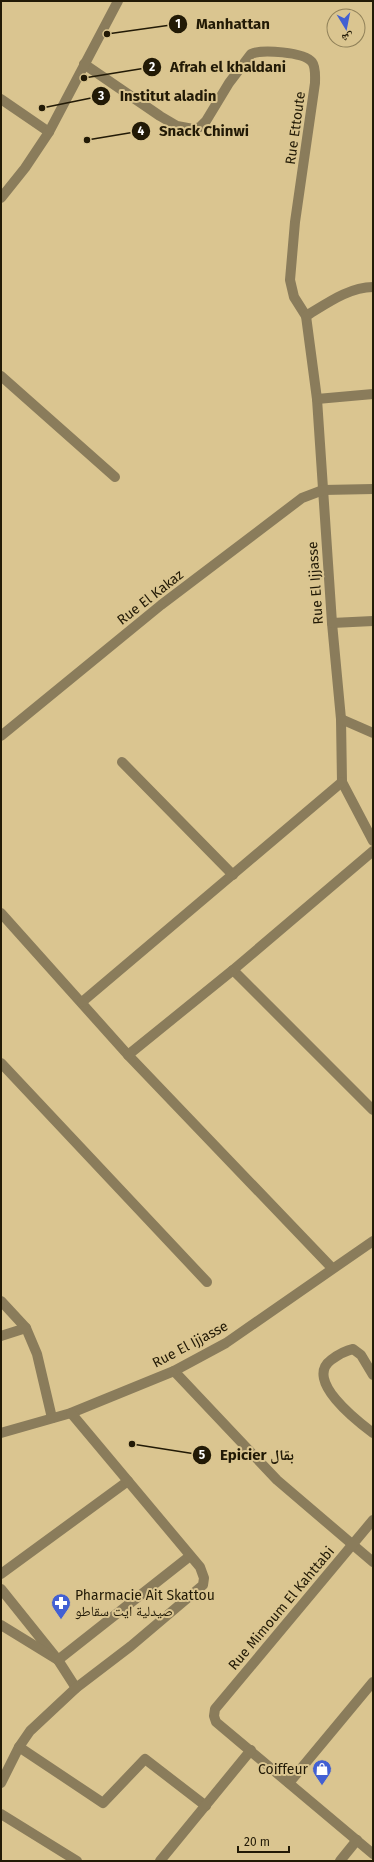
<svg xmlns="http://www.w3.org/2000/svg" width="374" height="1862" viewBox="0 0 374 1862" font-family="'Fira Sans','Noto Naskh Arabic',sans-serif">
<rect width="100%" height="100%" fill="#dac590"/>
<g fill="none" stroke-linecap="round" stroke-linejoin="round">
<g stroke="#8a7c5b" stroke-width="10">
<path d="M84 64 160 116 177 126 193 129 200 127 206 121 229 83 251 54C262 49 304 52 312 62 316 67 315 77 315 83L295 222 290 280 294 297 306 316 317 399 332 623 341 719 342 782 373 841"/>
<path d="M1 99 49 132"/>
<path d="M1 198 25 168 49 132 118 1"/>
<path d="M306 316C326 304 349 287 373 287"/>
<path d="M1 376 115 477"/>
<path d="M317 399 373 394"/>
<path d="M332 623 373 621"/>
<path d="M341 719 373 733"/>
<path d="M1 736 161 605 302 498 323 490 373 489"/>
<path d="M122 762 233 875"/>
<path d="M1 913 128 1055 332 1268"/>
<path d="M233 970 373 1110"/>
<path d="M82 1002 342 782"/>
<path d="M128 1055 233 970 373 851"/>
<path d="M1 1063 207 1282"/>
<path d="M1 1301 26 1328 37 1354 52 1418"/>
<path d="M1 1336 26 1328"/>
<path d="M174 1371 277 1480 373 1562"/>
<path d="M373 1375 361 1355 353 1349C344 1351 339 1354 331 1360 304 1380 357 1421 373 1433"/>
<path d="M1 1433 71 1413 174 1371 226 1343 373 1241"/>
<path d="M373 1520 215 1709 214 1716 216 1722 373 1854"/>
<path d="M1 1574 128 1481"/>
<path d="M1 1589 58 1660 76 1688"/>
<path d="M1 1625 58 1660 190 1556"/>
<path d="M19 1747 103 1803 145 1759 206 1806"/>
<path d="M1 1783 19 1747 30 1731 76 1688 131 1646 203 1585 204 1578 200 1567 71 1413"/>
<path d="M289 1783 373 1682"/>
<path d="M1 1814 77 1861"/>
<path d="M160 1861 251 1750"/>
<path d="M340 1861 357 1840"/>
</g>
</g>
<defs>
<g id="pharmacy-pin" transform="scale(1)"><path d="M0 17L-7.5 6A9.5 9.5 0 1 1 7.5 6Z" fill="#4260d3" stroke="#dac590"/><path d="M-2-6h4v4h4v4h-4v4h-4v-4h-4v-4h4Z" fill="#fff"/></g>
<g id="shop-pin" transform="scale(1)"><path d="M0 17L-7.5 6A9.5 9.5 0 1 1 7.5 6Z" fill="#4260d3" stroke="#dac590"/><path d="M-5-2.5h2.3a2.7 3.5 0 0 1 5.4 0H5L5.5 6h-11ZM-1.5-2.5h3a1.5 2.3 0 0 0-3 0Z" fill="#fff"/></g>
</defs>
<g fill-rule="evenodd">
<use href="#pharmacy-pin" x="61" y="1603"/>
<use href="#shop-pin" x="322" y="1769"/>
</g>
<g text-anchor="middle" stroke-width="4" stroke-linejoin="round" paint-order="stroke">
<g font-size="14" fill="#221a06" stroke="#dac590">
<text transform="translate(295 128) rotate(-82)" y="5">Rue Ettoute</text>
<text transform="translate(315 583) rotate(-94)" y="5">Rue El Ijjasse</text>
<text transform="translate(150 597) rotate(-38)" y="5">Rue El Kakaz</text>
<text transform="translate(190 1344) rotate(-28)" y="5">Rue El Ijjasse</text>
<text transform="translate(281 1608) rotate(-50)" y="5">Rue Mimoum El Kahttabi</text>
</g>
<g font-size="14" fill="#221a06" stroke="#dac590" text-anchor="start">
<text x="75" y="1600">Pharmacie Ait Skattou<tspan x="75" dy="16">صيدلية ايت سقاطو</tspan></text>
<text x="308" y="1774" text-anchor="end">Coiffeur</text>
</g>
</g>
<path fill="none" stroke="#221a06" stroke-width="1.5" d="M107 34L178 24M84 78L152 67M42 108L101 96M87 140L141 131M132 1444L202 1455"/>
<g fill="#221a06" stroke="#dac590" stroke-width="1.5">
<circle cx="107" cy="34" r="4"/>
<circle cx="84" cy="78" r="4"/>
<circle cx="42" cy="108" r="4"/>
<circle cx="87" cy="140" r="4"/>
<circle cx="132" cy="1444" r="4"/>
<circle cx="178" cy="24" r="10"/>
<circle cx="152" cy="67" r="10"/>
<circle cx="101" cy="96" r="10"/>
<circle cx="141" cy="131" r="10"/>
<circle cx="202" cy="1455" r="10"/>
</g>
<g font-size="12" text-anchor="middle" font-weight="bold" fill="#fff">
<text x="178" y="28">1</text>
<text x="152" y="71">2</text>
<text x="101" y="100">3</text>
<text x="141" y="135">4</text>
<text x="202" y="1459">5</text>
</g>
<g font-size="15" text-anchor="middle" font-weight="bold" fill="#221a06" stroke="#dac590" stroke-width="4" stroke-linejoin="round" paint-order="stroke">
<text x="233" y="29">Manhattan</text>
<text x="228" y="72">Afrah el khaldani</text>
<text x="168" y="101">Institut aladin</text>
<text x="204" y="136">Snack Chinwi</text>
<text x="257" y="1460">Epicier بقال</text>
</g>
<rect width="374" height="1862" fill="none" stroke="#221a06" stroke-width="4"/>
<g transform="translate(346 28) rotate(170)"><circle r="19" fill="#dac590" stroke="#908159"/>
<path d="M0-3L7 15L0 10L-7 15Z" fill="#4260d3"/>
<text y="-6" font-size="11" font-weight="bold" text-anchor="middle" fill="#221a06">ش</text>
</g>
<path d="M238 1846v6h51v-6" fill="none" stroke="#221a06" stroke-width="2"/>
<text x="244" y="1846" font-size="12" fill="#221a06" stroke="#dac590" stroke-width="3" paint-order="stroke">20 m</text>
</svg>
